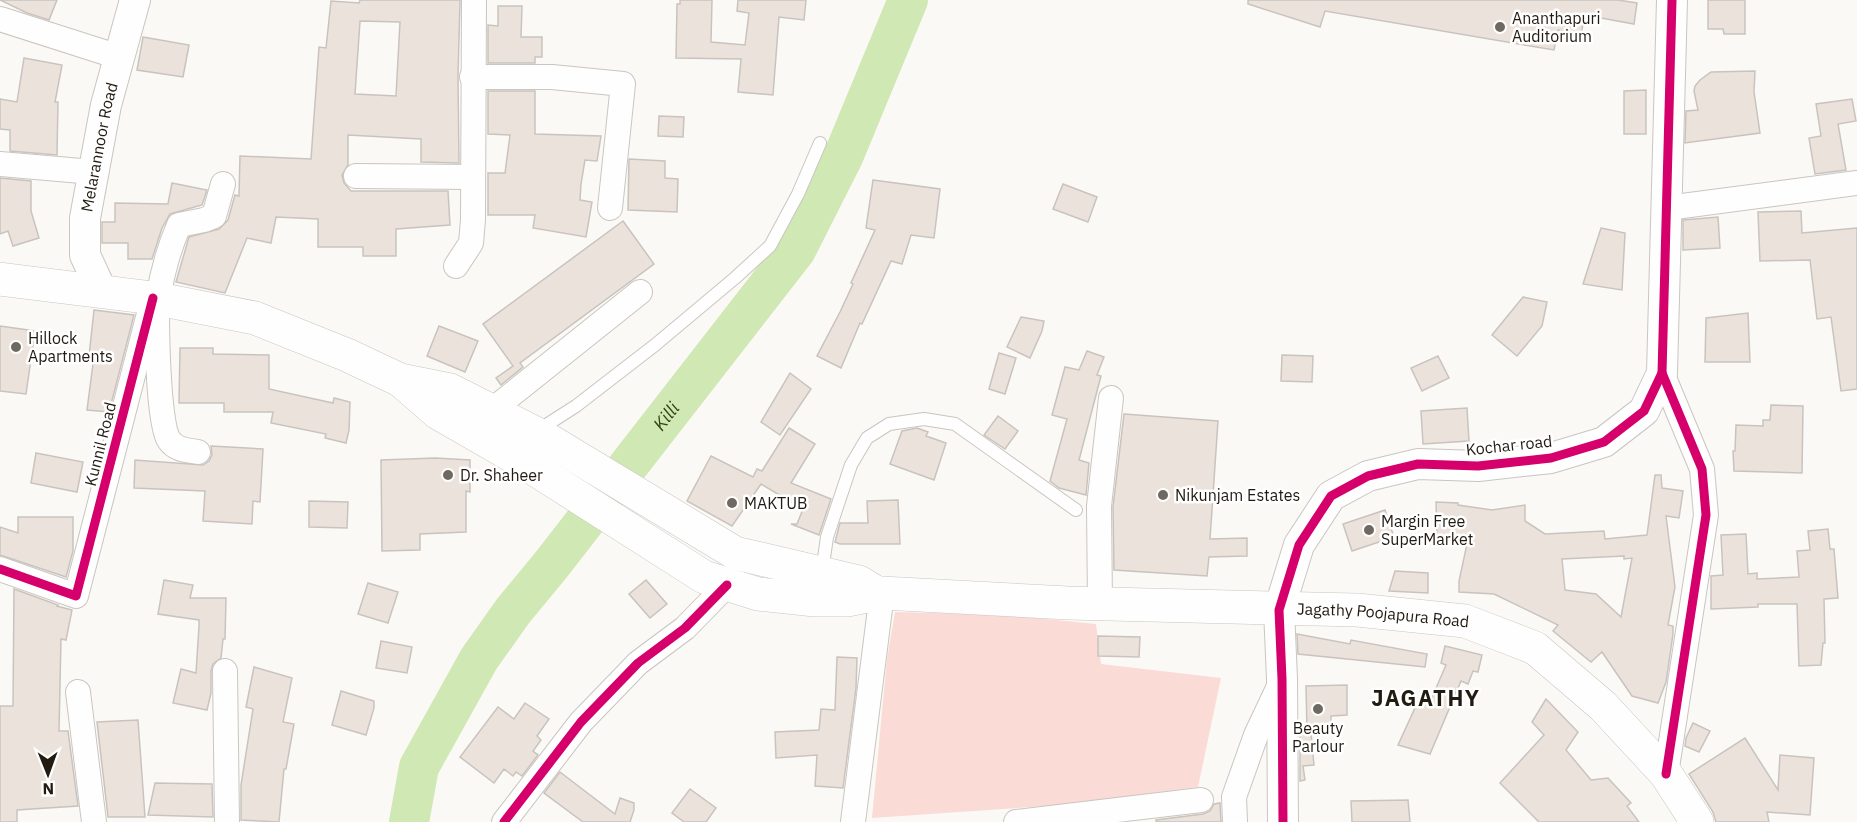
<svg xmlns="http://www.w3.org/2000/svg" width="1857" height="822" viewBox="0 0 1857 822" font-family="'IBM Plex Sans',sans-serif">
<rect width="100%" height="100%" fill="#fbf9f6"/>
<path fill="#fadbd5" d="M895 612 1007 615 1096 624 1101 664 1221 678 1198 787 1061 805 872 818 887 659Z"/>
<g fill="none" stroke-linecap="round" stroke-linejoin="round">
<path stroke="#d0e8b3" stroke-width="40" id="s1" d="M409 822 419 767 479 659 513 611 551 565 796 250 843 157 908 0"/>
</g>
<g fill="#ebe2db" stroke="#c9c3be" stroke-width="1.5" fill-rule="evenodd">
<path d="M0 0H57L49 20 27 13Z"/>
<path d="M360 0H460L458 76 459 163 421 162V139L348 135V165L342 175 344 183 351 191H448L450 225 396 229V256H363V247H318V219L276 217 271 243 247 238 225 293 176 282 189 237 219 229 228 220 235 195 239 196 240 156 311 159 319 47 326 48 331 1 359 3ZM360 21 400 22 396 96 355 94Z"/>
<path d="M680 0H712L711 42 745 45 749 13 737 11 738 0H806L804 20 779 17 773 95 738 92 741 59 676 58 677 4H680Z"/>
<path d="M1248 0H1618L1637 3 1634 24 1585 15 1581 34 1558 30 1554 50 1325 11 1320 27 1248 4Z"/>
<path d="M1708 0H1745V34H1724L1723 29H1708Z"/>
<path d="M498 6H522L521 37H542V57H535V63H488V25L498 26Z"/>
<path d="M143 37 189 45 183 77 137 70Z"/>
<path d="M24 58 62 65 55 102H58L57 155 10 151V130L0 129V99L17 102Z"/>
<path d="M1755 71 1754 92 1760 133 1685 143 1686 111 1698 110 1694 91 1695 86 1700 80 1711 72Z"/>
<path d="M1646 90V134H1624V91Z"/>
<path d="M488 91H535V134L601 136 597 161 585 160 581 184 580 200 592 202 586 237 533 228 535 215H488V173H505L510 135 488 134Z"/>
<path d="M1852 99 1856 121 1838 124 1846 170 1815 174 1809 138 1821 136 1816 104Z"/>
<path d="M659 116 684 117 683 137 658 136Z"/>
<path d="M629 159 665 161V178L678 179 677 212 628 210Z"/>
<path d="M0 178 31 181V211L39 238 13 246 8 231 0 234Z"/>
<path d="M873 180 940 189 934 238 911 235 902 264 891 261 862 324 860 323 841 368 817 356 840 312 853 284 851 283 875 230 866 228Z"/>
<path d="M172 183 207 190 202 205 170 214 162 228 152 259H128V243H102V222H115V203L168 204Z"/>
<path d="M1063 184 1097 197 1088 222 1053 209Z"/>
<path d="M1801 211 1802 233 1857 228V389L1841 391 1831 317 1817 319 1810 260 1760 261 1758 212Z"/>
<path d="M1718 217 1720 248 1683 250V220Z"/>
<path d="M623 221 654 264 520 363 523 367 501 385 496 378 513 366 483 324Z"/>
<path d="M1601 228 1625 233 1622 290 1583 284Z"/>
<path d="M1523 297 1547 302 1542 326 1517 356 1492 335Z"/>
<path d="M94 310 134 315 109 412 87 410 94 356H89Z"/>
<path d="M1748 313 1750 362H1705L1706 318Z"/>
<path d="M1021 317 1044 321 1042 331 1030 358 1007 347Z"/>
<path d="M0 326 35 331 26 394 0 391Z"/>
<path d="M439 326 478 341 465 372 427 356Z"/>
<path d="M180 348H213V354L269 355V389L333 403 334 398 350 402 349 430 346 443 325 438 326 434 271 423 273 412H224V403H179Z"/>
<path d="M1087 351 1104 357 1097 375 1101 376 1079 460 1089 463 1086 495 1059 488 1050 481 1067 419 1052 415 1065 367 1079 370Z"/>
<path d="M999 353 1016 358 1005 394 989 389Z"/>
<path d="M1282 355 1313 356 1312 382 1281 381Z"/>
<path d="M1438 356 1449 378 1422 391 1411 368Z"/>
<path d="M790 373 811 389 780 435 761 422Z"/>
<path d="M1771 405 1803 406 1802 473 1734 471 1733 451H1735L1736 425 1763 426V420H1770Z"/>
<path d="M1467 408 1469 441 1423 444 1421 411Z"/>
<path d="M1124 414 1218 421 1210 539 1247 538V556L1209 557 1207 576 1114 570 1113 507Z"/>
<path d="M998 416 1018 431 1005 449 984 435Z"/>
<path d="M789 428 815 444 791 483 831 499 819 535 791 524H797L803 509 761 484 732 526 687 501 711 456 753 477 757 469 762 471Z"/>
<path d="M917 428 928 432 926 436 946 443 934 480 890 464 902 431Z"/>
<path d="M211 446 263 449 260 502 253 501 252 524 203 521 205 491 134 488 135 460 203 465 209 461 212 455Z"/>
<path d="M36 453 83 462 77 492 31 483Z"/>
<path d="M435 458 470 460V492L466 491V532L420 534V550L382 551 381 460Z"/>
<path d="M1655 475H1661L1662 488 1683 491 1679 518 1666 516 1675 587 1668 625 1673 626V634L1666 682 1658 703 1632 696 1602 652 1591 662 1553 631 1558 625 1494 594 1459 592V581L1467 544H1461V538L1437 537 1436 502 1458 503V505L1492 510 1525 505V521L1545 534 1604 531 1605 539 1647 535ZM1624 556V559L1632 558 1621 617 1596 594 1565 590 1562 559Z"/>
<path d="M898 500 900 544H840L835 542 840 523H868L867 501Z"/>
<path d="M309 501 348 502 347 528 309 527Z"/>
<path d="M1385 510 1394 537 1352 551 1343 524Z"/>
<path d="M18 517H73V551L66 577 0 555V527L18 533Z"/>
<path d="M1828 529 1830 549H1834L1838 598 1824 599 1825 643H1823L1821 665 1799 666 1797 604H1758V607L1711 609V576L1723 575 1721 535 1746 534 1748 574 1757 573V579L1799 577 1797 551 1810 550 1808 531Z"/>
<path d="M1395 571 1428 573V593L1389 591Z"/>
<path d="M164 580 193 585 190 598H226L225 639H223L221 658 213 664 211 671V693L207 710 173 703 181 669 196 673 199 626V620L158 614Z"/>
<path d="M646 580 667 604 650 618 629 594Z"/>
<path d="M368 583 398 592 388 623 358 614Z"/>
<path d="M14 589 58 605 57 606 72 610 66 640 61 639 59 731H68L78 806 17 810V822H0V706H13Z"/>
<path d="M1297 634 1350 644 1351 640 1427 654 1425 667 1298 654Z"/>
<path d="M1098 636 1140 637 1139 657 1098 656Z"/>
<path d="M381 641 412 647 407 673 376 668Z"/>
<path d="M1445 646 1482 655 1478 672 1473 671 1468 684 1461 681 1430 754 1398 745 1420 697 1430 702 1446 665 1441 663Z"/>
<path d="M837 657 857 658 856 688 843 788 815 786 817 755 776 758 775 732 819 730 821 709 835 710Z"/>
<path d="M254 667 292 678 283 722 294 724 286 769H284L279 822 241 820V785L253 709 246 707Z"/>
<path d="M1347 685V715L1331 716V732L1311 733 1314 765 1303 766 1305 780 1300 781V730H1307L1306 686Z"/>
<path d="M341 691 374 701V708L366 735 332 725Z"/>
<path d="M1546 699 1578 732 1566 750 1591 780 1608 778 1631 803 1627 806 1639 822H1539L1500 783 1544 735 1532 722Z"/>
<path d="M525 703 549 719 537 736 541 740 533 751 538 755 522 776 516 772 513 776 504 769 494 783 460 757 498 707 514 719Z"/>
<path d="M138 720 145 817H108L97 722Z"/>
<path d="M1693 723 1710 731 1699 752 1685 746 1686 738Z"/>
<path d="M1745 738 1778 790 1780 755 1814 758 1810 815 1767 812 1769 822H1716L1713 812 1689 774Z"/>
<path d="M560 772 615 814 620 798 634 803V810L630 822H583L544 793Z"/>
<path d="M155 783 212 784 213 817 148 815Z"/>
<path d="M690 789 716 808 706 822H684L672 813Z"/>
<path d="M1408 800 1410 822H1352L1351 801Z"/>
<path d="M1220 803 1221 822H1156V820L1203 814 1210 811 1214 804Z"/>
</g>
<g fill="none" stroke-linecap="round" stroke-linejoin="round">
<g stroke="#cac5bf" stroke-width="14">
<g id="service">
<path d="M537 431 576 406 655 345 735 278 770 246 798 194 820 143"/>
<path d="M822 572 827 537 851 465 867 438 889 424 924 419 955 424 1076 510"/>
</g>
</g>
<g stroke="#cac5bf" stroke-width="26">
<g id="minor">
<path d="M0 19 119 57"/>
<path d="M472 77H552L623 84 610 208"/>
<path d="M0 164 93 172"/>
<path d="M356 176 472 177"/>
<path d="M1667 208 1857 183"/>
<path d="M456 266 471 243 473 220 474 0"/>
<path d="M1662 373 1702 469 1706 515 1666 774"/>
<path d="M491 411 640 292"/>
<path d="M198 452C186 450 176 450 169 440 158 425 156 321 158 299 162 274 169 248 179 225L204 220 214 216 223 184"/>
<path d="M0 569 76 596 153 298"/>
<path d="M1100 604 1099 506 1111 398"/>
<path d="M225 671 227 822"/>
<path d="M78 692 94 822"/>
<path d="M504 822 581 722 638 663 685 628 727 585"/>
<path d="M853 822 882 593"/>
<path d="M1016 822 1201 800"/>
<path d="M1235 822 1234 797 1256 735 1281 682"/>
</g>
</g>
<g stroke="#cac5bf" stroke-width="32">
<g id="tertiary">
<path id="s2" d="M102 292 85 255V218L106 105 135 0"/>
<path d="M1283 822 1282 679 1279 610 1299 545 1331 496 1368 476 1418 464 1478 466 1551 458 1604 442 1644 411 1662 373 1672 0"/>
</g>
</g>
<g stroke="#cac5bf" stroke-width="34">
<g id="secondary">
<path d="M0 279 153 298 255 318 347 355 400 380 450 390 547 439 735 553 859 582 877 593"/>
<path id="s3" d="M400 380 438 413 525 463 704 577 758 594 815 600H847L882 593 1068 603 1357 610 1465 621 1535 648 1603 706 1666 774 1697 822"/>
</g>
</g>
<use href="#service" stroke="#fefefe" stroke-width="12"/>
<use href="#minor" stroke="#fefefe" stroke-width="24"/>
<use href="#tertiary" stroke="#fefefe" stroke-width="30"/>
<use href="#secondary" stroke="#fefefe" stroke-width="33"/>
<g stroke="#fff" stroke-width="13">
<g id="cycleway">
<path d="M1662 373 1702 469 1706 515 1666 774"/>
<path d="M0 569 76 596 153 298"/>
<path d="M504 822 581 722 638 663 685 628 727 585"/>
<path d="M1283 822 1282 679 1279 610 1299 545 1331 496 1368 476 1418 464 1478 466 1551 458 1604 442 1644 411 1662 373 1672 0"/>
</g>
</g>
<use href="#cycleway" stroke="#d6006c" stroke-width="9"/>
</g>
<g fill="#6e6961" stroke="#fff" stroke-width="2">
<circle cx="1500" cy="27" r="6"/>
<circle cx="16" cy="347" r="6"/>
<circle cx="448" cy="475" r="6"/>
<circle cx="1163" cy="495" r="6"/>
<circle cx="732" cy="503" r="6"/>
<circle cx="1369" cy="530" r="6"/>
<circle cx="1318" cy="709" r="6"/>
</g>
<g text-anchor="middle" stroke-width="5" stroke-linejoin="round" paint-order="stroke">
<g font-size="16" fill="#221b11" stroke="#fff" text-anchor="start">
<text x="1512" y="24">Ananthapuri<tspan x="1512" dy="18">Auditorium</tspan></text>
<text x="28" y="344">Hillock<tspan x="28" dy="18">Apartments</tspan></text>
<text x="460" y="481">Dr. Shaheer</text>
<text x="1175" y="501">Nikunjam Estates</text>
<text x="744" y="509">MAKTUB</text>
<text x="1381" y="527">Margin Free<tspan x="1381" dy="18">SuperMarket</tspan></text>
<text x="1318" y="734" text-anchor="middle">Beauty<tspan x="1318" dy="18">Parlour</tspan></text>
</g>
<g font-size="16" fill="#221b11" stroke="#fff">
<text dy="6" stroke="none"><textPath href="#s2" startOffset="150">Melarannoor Road</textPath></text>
<text transform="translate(100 444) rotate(-76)" y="6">Kunnil Road</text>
<text transform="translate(1509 445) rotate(-6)" y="6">Kochar road</text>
<text dy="6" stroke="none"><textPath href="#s3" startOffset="1046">Jagathy Poojapura Road</textPath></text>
</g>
<g font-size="18" font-style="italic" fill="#2f440f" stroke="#fff">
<text dy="6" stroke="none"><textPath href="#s1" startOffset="486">Killi</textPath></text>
</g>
<g font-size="22" font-weight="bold" letter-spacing="1.5" fill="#221b11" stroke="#fff">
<text x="1426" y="706">JAGATHY</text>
</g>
</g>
<g transform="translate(48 774) rotate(179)" stroke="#ffffff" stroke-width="4.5" paint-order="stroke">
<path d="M0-4.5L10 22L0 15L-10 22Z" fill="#221b11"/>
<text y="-9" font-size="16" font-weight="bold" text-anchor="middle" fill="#221b11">N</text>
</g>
</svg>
